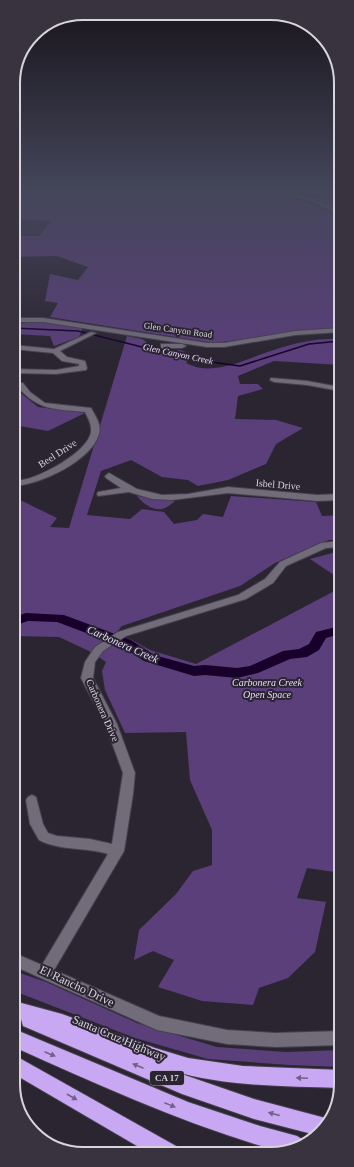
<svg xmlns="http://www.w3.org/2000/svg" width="354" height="1167" viewBox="0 0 354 1167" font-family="Georgia,serif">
<rect width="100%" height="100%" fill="#2b2532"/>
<path fill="#352d40" d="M18 219 50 220 41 236H13V226Z"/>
<g fill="#5a3f7a">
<path d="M13 190H258L272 192 320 207 340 217V328L213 343 50 317 58 303 45 301 50 274 78 280 88 267 57 256 13 257V236H40L50 221 18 219 13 226Z"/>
<path d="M277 190H340V211L317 200Z"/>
<path d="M41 322 83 327 79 337 54 346 50 336 13 334V324Z"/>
<path d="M127 336 142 339 158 350 165 352 180 350 186 352 189 358 186 363C214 378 247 358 274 350 295 343 318 338 340 339V365L274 361 238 376 240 384H258L263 389 238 396 235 419 276 420 303 428 276 444 266 464 228 480 198 486 188 480 162 477 131 460 101 471 87 515 130 519 142 509 164 512 174 524 197 520 203 514 223 517 231 496 316 502 322 516 340 515V540H329L275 563 240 586 122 626 115 634 132 640 150 650 196 664 340 588 341 873 307 868 297 898 326 902 315 952 288 978 259 988 253 1005 202 1001 158 987 174 960 153 951 134 960 139 930 176 894 193 871 212 865V830L190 780 186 732 125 733 105 690 102 671 106 662 91 652 59 637 14 636V497L57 518 50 527 69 528Z"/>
<path d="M13 387 38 407 85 413 48 431 14 425Z"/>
<path d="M137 496 174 501V502C170 505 166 508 162 509 153 511 142 503 137 496Z"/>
<path d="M340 551V579L310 559 336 552Z"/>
<path d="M14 971 46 982 137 1023 217 1047 286 1052 341 1050V1067L289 1065 208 1059 135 1038 14 991Z"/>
</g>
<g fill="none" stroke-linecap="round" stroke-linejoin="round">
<path stroke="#17012b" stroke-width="1" d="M289 190 307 195 340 199"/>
<path stroke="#17012b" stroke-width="1.5" d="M13 328 78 331 190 359 240 366 309 344 340 341"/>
<path fill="#17012b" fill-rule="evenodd" d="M26 613 64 615 131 640 154 655 194 666 205 665 237 668 250 666 283 651 299 649 309 644 316 632 340 626V634L326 638 319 650 307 657 290 659 258 673 237 678 205 675 194 676 144 661 121 646 57 622 28 621 14 626V617Z"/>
<g stroke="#46414d" stroke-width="2">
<g id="minor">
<path d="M268 190C293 190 317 200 340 211V215L311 201Z"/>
<path d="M13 318H43L207 343H224L295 331 340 328V332L295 335 224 347H207L43 322H13Z"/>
<path d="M91 332 96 333 60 351 67 357 85 361 87 368 86 370 56 374 13 373V369L56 370 79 366V364L62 361 53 353 13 349V345L54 349Z"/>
<path d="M161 344H182L186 346 182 348H161Z"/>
<path d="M271 378 307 381 340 387V391L307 385 274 382 270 380Z"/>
<path d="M13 382 23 383 30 392 45 403 91 408C95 415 102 425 99 434 91 461 41 484 15 486L14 485V478C17 479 19 480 22 480 41 477 88 452 91 432 92 425 88 418 85 412 56 409 38 411 18 387L13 386Z"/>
<path d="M109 473 137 489 162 495 188 494 228 487 317 495 340 494V500L317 501 228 493 172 500 152 499 129 492 98 496 97 494 98 492 121 488 106 478 105 476Z"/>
<path d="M340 541V547L326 548 286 566 273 583 246 599 126 636 103 651 95 662 93 678 117 724 135 773 133 794 124 851 54 970 159 1016 227 1030 276 1033 341 1031V1045L276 1047 227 1044 157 1030 14 966V953L42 965 108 854C86 847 60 851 39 840L30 824 26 800 28 797 32 795 36 797 43 824 48 833 57 836 90 839 112 844 123 773 105 724 81 678 85 662 95 647 118 632 238 595 265 579 280 562 321 543Z"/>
</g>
</g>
<g stroke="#46414d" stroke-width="2">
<g id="highway">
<path d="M14 1001 62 1014 155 1048 188 1058 243 1066 341 1070V1088C284 1086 225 1087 170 1070L254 1099 329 1119 324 1130 316 1135 254 1119 182 1094 23 1026 21 1019 14 1017Z"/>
<path d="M14 1029 188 1102 260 1126 297 1136 305 1141 285 1153C191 1127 103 1087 14 1047Z"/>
<path d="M14 1055 176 1146 179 1153H149L14 1074Z"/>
</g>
</g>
<use href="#minor" fill="#716b7a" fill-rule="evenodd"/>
<use href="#highway" fill="#c8a8f3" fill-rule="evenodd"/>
</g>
<defs><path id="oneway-solid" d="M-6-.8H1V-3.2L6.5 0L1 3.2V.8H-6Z"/></defs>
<g fill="#726089">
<use href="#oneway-solid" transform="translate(50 1054) rotate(23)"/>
<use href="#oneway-solid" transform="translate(138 1066) rotate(-157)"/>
<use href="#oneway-solid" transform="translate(302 1078) rotate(-178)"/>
<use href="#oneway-solid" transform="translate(72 1097) rotate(30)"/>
<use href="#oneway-solid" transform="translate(170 1105) rotate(22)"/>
<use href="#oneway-solid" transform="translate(274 1114) rotate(-165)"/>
</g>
<linearGradient id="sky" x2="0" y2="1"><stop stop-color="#18141c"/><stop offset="0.54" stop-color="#44465a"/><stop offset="1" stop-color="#44465a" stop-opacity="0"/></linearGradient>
<rect width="354" height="354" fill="url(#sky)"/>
<g text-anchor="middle" stroke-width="4" stroke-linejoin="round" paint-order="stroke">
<g font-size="9" fill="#d7d4dd" stroke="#2b2532">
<text transform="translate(178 330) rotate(8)" y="3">Glen Canyon Road</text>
</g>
<g font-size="9" font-style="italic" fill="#e6d7fc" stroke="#2b2532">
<text transform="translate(178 354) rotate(12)" y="3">Glen Canyon Creek</text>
</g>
<rect fill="#2b2532" stroke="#a3a0aa" stroke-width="1" x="150" y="1071" width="34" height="14" rx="3"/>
<g font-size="9" font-weight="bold" fill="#d7d4dd">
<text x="167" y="1081">CA 17</text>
</g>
<g font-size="10" fill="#d7d4dd" stroke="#2b2532">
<text transform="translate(57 453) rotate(-33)" y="4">Beel Drive</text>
<text transform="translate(278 484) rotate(5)" y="4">Isbel Drive</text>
<text transform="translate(103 710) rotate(66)" y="4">Carbonera Drive</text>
</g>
<g font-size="10" font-style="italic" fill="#e8d8fe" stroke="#2b2532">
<text x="267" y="686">Carbonera Creek<tspan x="267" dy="12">Open Space</tspan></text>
</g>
<g font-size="11" font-style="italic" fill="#e6d7fc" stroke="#2b2532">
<text transform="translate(123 644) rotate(24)" y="4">Carbonera Creek</text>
</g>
<g font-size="12" fill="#d7d4dd" stroke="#2b2532">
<text transform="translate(77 986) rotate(25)" y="4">El Rancho Drive</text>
<text transform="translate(119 1038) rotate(23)" y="4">Santa Cruz Highway</text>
</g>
</g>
<path d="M0 0H354V1167H0ZM83 20H271A63 63 0 0 1 334 83V1084A63 63 0 0 1 271 1147H83A63 63 0 0 1 20 1084V83A63 63 0 0 1 83 20Z" fill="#393340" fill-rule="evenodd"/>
<path fill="none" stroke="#d7d4dd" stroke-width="2" d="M83 20H271A63 63 0 0 1 334 83V1084A63 63 0 0 1 271 1147H83A63 63 0 0 1 20 1084V83A63 63 0 0 1 83 20Z"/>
</svg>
